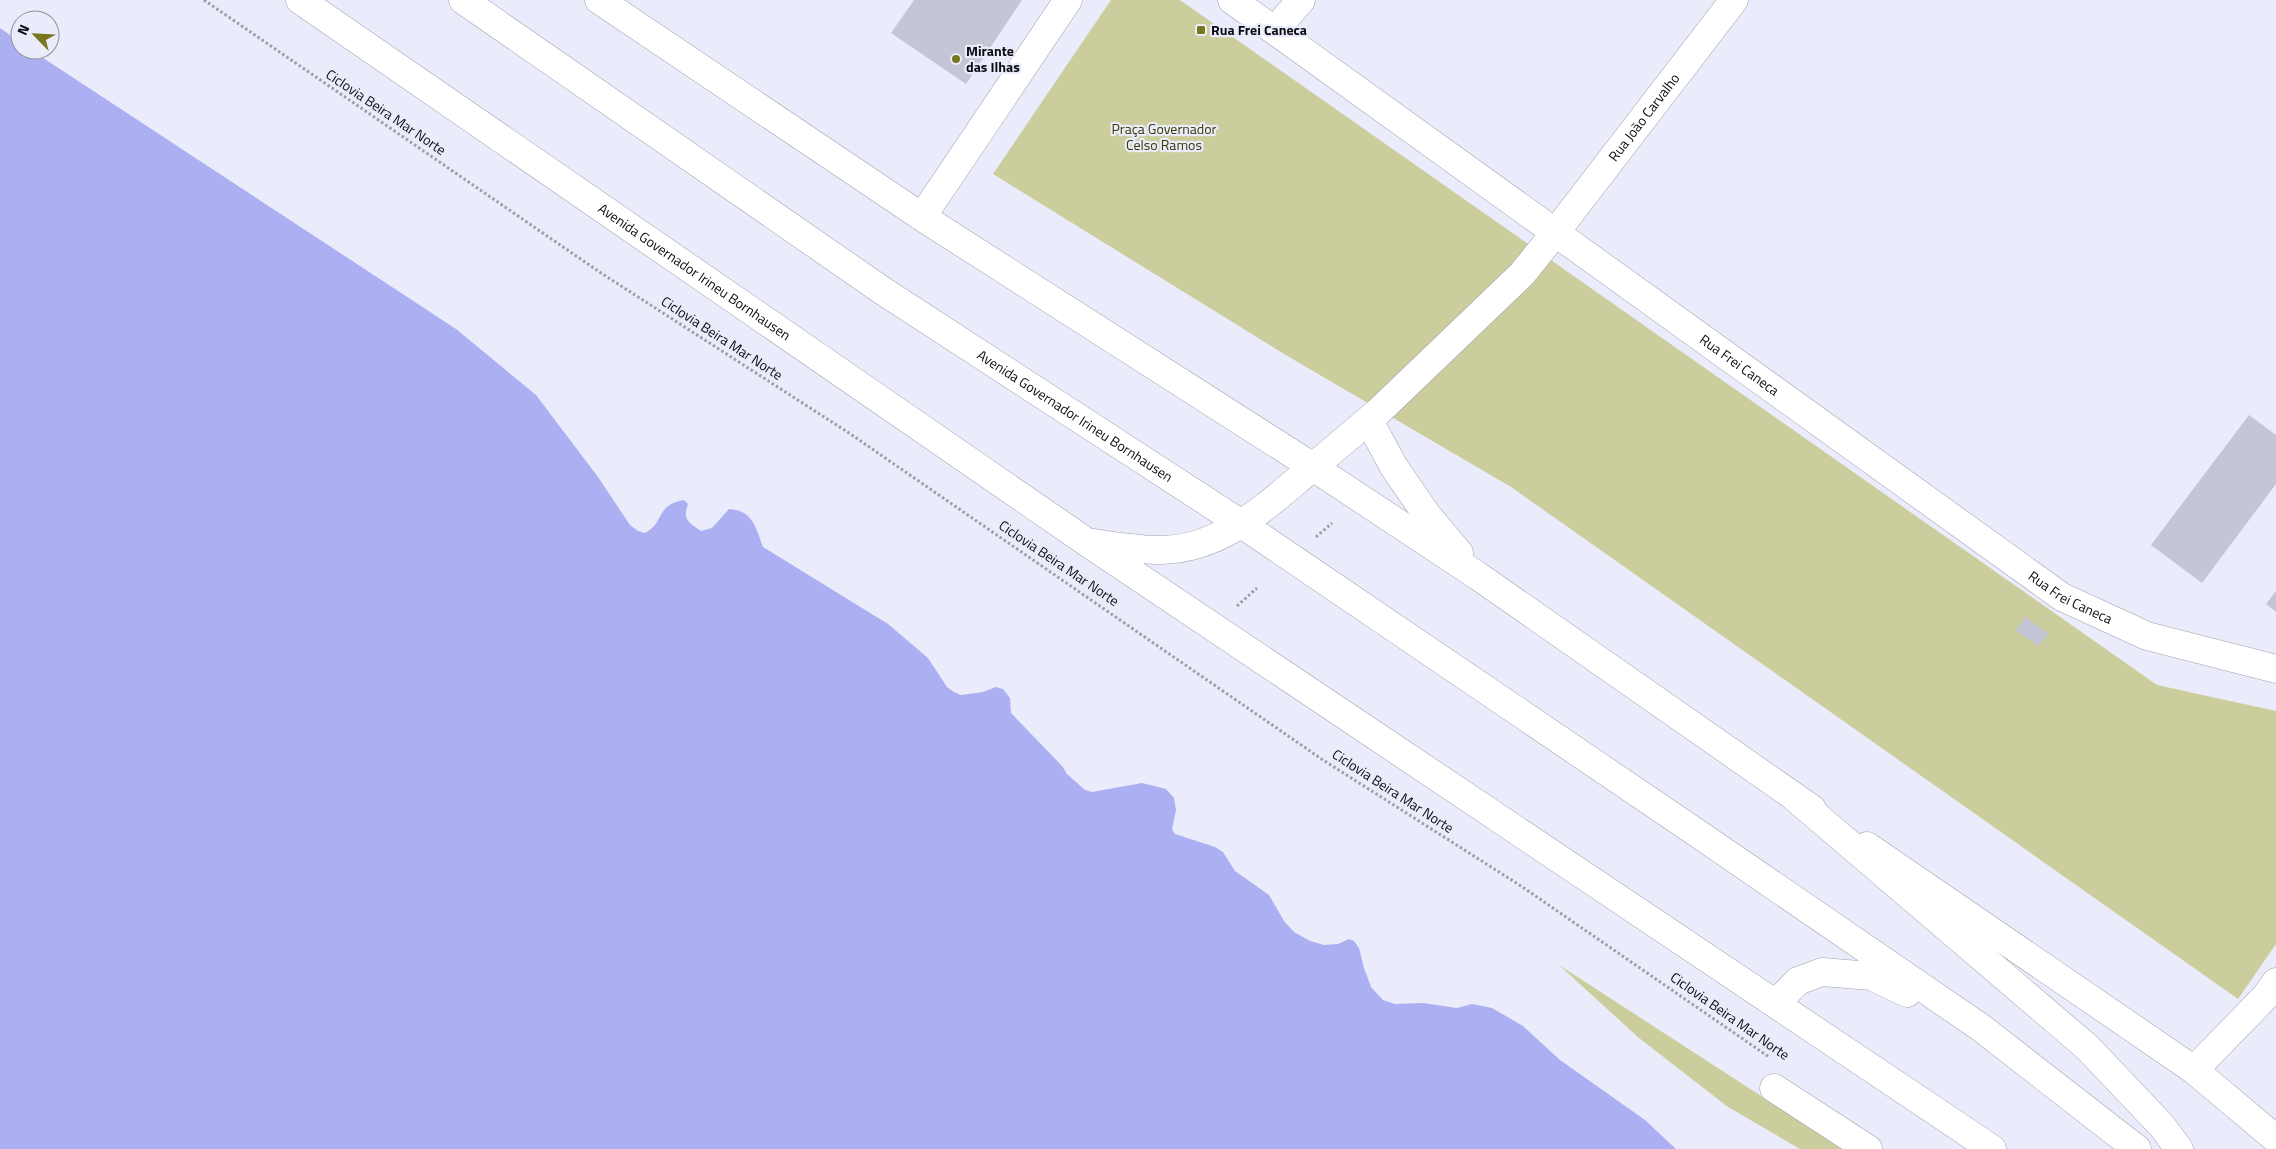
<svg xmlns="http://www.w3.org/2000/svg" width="2276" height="1149" viewBox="0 0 2276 1149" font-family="'Titillium Web',sans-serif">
<rect width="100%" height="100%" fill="#eaecfb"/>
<g fill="#cccd9c">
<path d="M1111 0H1180L2157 685 2276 711V944L2238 999 1511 487 1284 354 993 174Z"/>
<path d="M1559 965 1843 1149H1800L1728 1107 1639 1038Z"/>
</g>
<path fill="#acaff1" d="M0 28 20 42V50H31L456 329 536 395 598 477 630 525 638 531 645 533C665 523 655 505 684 500L688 504C682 520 689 523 701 531L712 528 729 509C753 510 756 528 763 547L888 624 928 658 947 687 954 692 961 695 983 692 996 687 1003 689 1010 698 1011 713 1062 766 1067 774 1085 790 1092 792 1142 783 1166 789 1174 798 1176 810 1172 829 1175 834 1215 847 1223 852 1235 871 1269 895 1284 921 1294 932 1310 941 1324 945 1338 944 1349 939 1354 941 1359 948 1364 968 1371 987 1383 1000 1395 1004 1423 1003 1457 1008 1472 1004 1492 1008 1523 1026 1560 1060 1645 1120 1676 1149H0Z"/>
<g fill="#c5c6d5">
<path d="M914 0H1022L966 84 891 33Z"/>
<path d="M2249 415 2276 435V484L2202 583 2151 545Z"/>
<path d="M2276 591V612L2266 604Z"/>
<path d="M2025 617 2048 633 2039 646 2016 631Z"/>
</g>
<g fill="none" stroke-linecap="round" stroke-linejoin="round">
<g stroke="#a0a1af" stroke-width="29">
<g id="minor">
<path d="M1275 30 1301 0"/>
<path d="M922 217 1068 0"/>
<path id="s1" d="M1555 233 1734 0"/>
<path d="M2194 1070 2266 996 2276 982"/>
<path d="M1774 1088 1868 1149"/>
</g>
</g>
<g stroke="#a0a1af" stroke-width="29">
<g id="major">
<path d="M599 0 922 217 1313 467 1478 576 1812 809"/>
<path id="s2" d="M1232 0 2062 597 2147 636 2276 669"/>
<path d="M1369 421 1394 467 1427 515 1459 553"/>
<path d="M1313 467 1378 412 1522 274 1555 233"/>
<path d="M1867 846 2194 1070 2276 1139"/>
</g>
</g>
<g stroke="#a0a1af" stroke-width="29">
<g id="highway">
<path id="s3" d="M300 0 1088 543 1992 1149"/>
<path id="s4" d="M463 0 883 291 1243 525 1694 831 1980 1027 2137 1149"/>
<path d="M1092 543C1115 546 1139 550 1161 550 1224 549 1268 504 1313 467"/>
<path d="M1793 796 2087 1047 2162 1126 2179 1149"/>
<path d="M1776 1003 1798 981 1822 972 1871 976 1907 993"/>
</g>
</g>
<g stroke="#9c9eaa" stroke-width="3" stroke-dasharray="2.5 2.5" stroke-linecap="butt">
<path d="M204 0 601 273 849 433 1323 760 1521 886 1769 1057"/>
<path d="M1316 537 1332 523"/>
<path d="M1237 606 1257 588"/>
</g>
<use href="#minor" stroke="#fff" stroke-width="28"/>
<use href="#major" stroke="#fff" stroke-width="28"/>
<use href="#highway" stroke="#fff" stroke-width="28"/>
</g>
<g fill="#78771e" stroke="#eaecfb" stroke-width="2">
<rect x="1196" y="25" width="10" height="10" rx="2.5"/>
<circle cx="956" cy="59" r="5"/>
</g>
<g text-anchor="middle" stroke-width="4.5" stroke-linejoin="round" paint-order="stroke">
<g font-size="14" font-weight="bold" fill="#0b0c11" stroke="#eaecfb" text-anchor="start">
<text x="1211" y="35">Rua Frei Caneca</text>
<text x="966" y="56">Mirante<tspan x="966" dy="16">das Ilhas</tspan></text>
</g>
<g font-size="14" fill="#0b0c11" stroke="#eaecfb">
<text transform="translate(386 112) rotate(34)" y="5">Ciclovia Beira Mar Norte</text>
<text dy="5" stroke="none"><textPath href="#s1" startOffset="146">Rua João Carvalho</textPath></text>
<text dy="5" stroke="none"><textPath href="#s3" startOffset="479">Avenida Governador Irineu Bornhausen</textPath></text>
<text transform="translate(722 338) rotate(33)" y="5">Ciclovia Beira Mar Norte</text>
<text dy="5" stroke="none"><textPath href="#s2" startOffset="625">Rua Frei Caneca</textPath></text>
<text dy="5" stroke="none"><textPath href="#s4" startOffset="740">Avenida Governador Irineu Bornhausen</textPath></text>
<text transform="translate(1059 563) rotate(34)" y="5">Ciclovia Beira Mar Norte</text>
<text dy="5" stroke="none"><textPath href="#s2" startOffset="1030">Rua Frei Caneca</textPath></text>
<text transform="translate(1393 791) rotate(33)" y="5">Ciclovia Beira Mar Norte</text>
<text transform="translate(1730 1016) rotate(35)" y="5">Ciclovia Beira Mar Norte</text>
</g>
<g font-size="14" fill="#3b3a00" stroke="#eaecfb">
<text x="1164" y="134">Praça Governador<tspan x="1164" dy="16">Celso Ramos</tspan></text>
</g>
</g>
<g transform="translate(35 35) rotate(294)"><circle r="24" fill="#eaecfb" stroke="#91929d"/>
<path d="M0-4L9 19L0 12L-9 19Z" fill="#78771e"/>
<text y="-8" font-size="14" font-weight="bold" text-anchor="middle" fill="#0b0c11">N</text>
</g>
</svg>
